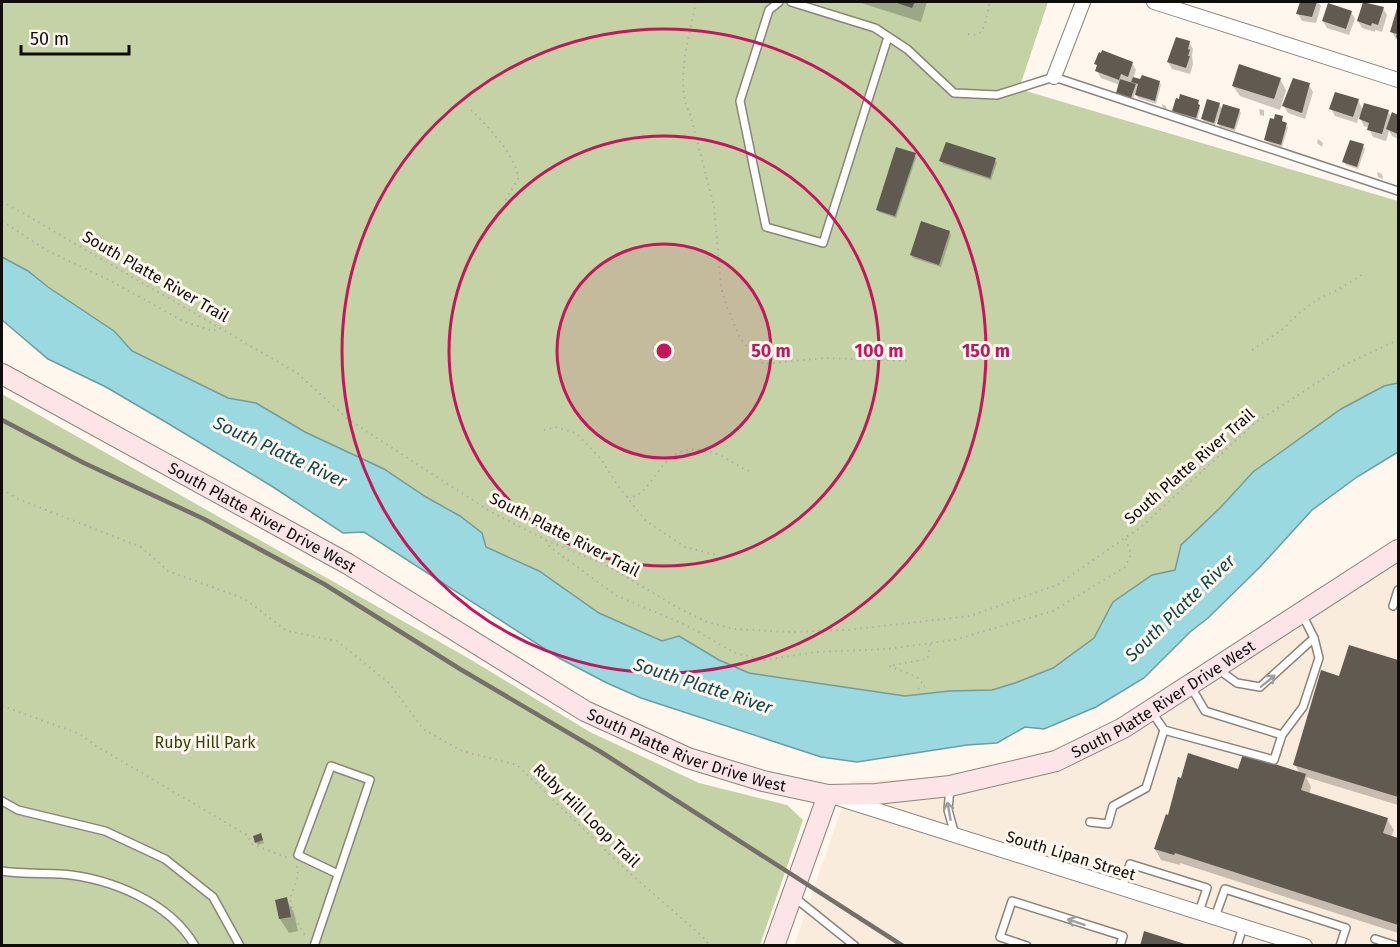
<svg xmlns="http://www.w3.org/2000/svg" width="1400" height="947" viewBox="0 0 1400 947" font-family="'Fira Sans',sans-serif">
<rect width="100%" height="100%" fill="#fff7ed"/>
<path fill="#faecdc" d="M1398 538V945L794 946 851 781 952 778 1053 749 1126 716Z"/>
<g fill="#c4d2a6">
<path d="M2 2H1048L1019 89 1398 201V383L1384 386 1341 409 1253 472 1220 508 1175 570 1152 575 1114 602 1094 638 1053 668 1015 683 992 690 949 691 905 696 749 673 719 660 662 641 599 613 538 571 486 547 460 516 426 497 384 469 305 432 256 403 228 398 132 351 114 331 48 287 28 271 2 257Z"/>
<path d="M2 394 468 658 590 732 699 783 787 805 803 820 760 945H2Z"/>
</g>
<path fill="#99d9df" stroke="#709c9f" stroke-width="1.5" d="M2 257 28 271 48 287 114 331 132 351 228 398 256 403 305 432 384 469 426 497 460 516 482 533 486 547 539 571 599 613 662 641 679 636 719 660 749 673 905 696 949 691 992 690 1015 683 1053 668 1094 638 1113 602 1152 575 1175 570 1181 545 1220 508 1253 472 1341 409 1384 386 1398 383V452L1357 477 1312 510 1260 567 1208 618 1190 632 1144 678 1096 707 1044 729 1025 727 997 743 967 745 857 762 821 757 641 698 607 683 559 658 364 532 343 533 273 487 169 424 106 387 48 359 2 320Z"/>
<g fill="#0003">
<path d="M858 2H927L921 22Z"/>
<path d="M1302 2H1318L1321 6 1316 23 1302 21 1298 14Z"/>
<path d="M1383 8 1387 15 1382 32 1375 30V32L1362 28 1358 21Z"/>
<path d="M1398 11V40L1396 39 1392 32Z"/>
<path d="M1351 12 1355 19 1349 35 1327 28 1323 21Z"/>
<path d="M1189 42 1193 49 1192 55 1193 64 1190 74 1172 69 1168 62Z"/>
<path d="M1132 63 1136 70 1133 79 1159 82 1161 85 1156 104 1138 98 1135 93 1133 100 1119 95 1117 92 1120 85 1101 78 1097 71 1098 67 1096 64Z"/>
<path d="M1280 79 1286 90 1282 103 1285 104 1309 85 1313 92 1305 119 1288 113 1282 103 1280 110 1240 96 1233 86Z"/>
<path d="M1358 100 1363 110 1388 112 1392 118 1393 114 1398 116V139L1392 136 1389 131 1386 141 1373 137 1369 128 1364 126 1359 116 1357 123 1335 116 1331 109Z"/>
<path d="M1198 101 1200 109 1197 121 1176 114 1174 111Z"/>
<path d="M1162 104 1166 106 1167 111 1163 109Z"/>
<path d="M1219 104 1223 110H1239L1241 113 1235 131 1220 127 1217 120 1215 125 1204 122 1203 119Z"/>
<path d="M1259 109 1264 110V116L1260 115Z"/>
<path d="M1282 118 1283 124 1288 127 1282 147 1267 142 1265 139Z"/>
<path d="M1318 139 1323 143 1322 147 1317 143Z"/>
<path d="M1363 146 1365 149 1358 169 1346 165 1344 162Z"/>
<path d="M915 155 916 158 896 218 879 212 877 209Z"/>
<path d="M995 160 997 163 991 180 943 164 941 161Z"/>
<path d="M1377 172 1382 174 1383 179 1378 177Z"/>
<path d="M949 232 951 235 941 267 913 258 911 255Z"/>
<path d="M1350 646 1398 661V805L1306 777 1311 787 1309 794 1387 819 1394 830 1391 837 1398 840V933L1180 863V865L1161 860 1155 849 1239 771 1300 774 1295 765 1340 677Z"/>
<path d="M262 838 264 843 258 845 256 842Z"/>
<path d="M286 899 294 913 298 931 289 933 280 919Z"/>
</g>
<g fill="#615a51">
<path d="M894 2H915L912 8Z"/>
<path d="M1300 2H1317L1312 17 1296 14Z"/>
<path d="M1363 2 1384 7 1378 25 1372 23 1371 26 1357 21Z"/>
<path d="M1328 3 1352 11 1346 29 1322 21Z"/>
<path d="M1398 5V38L1396 37 1397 34 1390 32Z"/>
<path d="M1176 37 1190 41 1188 49 1190 50 1188 56H1190L1186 68 1167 62Z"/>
<path d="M1102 50 1133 62 1128 77 1121 74 1119 80 1095 71 1097 65 1094 64 1099 52 1101 53Z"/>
<path d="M1239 64 1281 78 1274 99 1232 86Z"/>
<path d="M1142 75 1160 81 1155 101 1135 95 1138 84 1131 82 1133 77 1140 79Z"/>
<path d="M1293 78 1310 83 1302 113 1282 106Z"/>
<path d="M1120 79 1136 84 1131 98 1116 93Z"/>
<path d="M1335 92 1359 99 1353 117 1329 109Z"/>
<path d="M1180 94 1199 100 1198 104 1200 105 1196 118 1172 111 1176 98 1179 99Z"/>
<path d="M1207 99 1220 103 1214 123 1201 119Z"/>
<path d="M1364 103 1389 110 1382 134 1367 130 1369 123 1359 119Z"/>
<path d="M1223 104 1240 109 1234 129 1217 124Z"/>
<path d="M1392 112 1398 115V134L1386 129Z"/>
<path d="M1275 114 1283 116 1282 121 1287 123 1281 145 1264 140 1270 118 1274 119Z"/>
<path d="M1350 140 1364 144 1357 167 1342 162Z"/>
<path d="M946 142 996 158 990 178 939 161Z"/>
<path d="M896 147 916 153 895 216 876 210Z"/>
<path d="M921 221 950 231 939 265 910 255Z"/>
<path d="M1349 645 1398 660V797L1293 765 1321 670 1339 676Z"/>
<path d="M1188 753 1238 769 1243 754 1306 774 1301 790 1388 818 1383 833 1398 838V925L1175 853 1174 855 1154 849 1166 814 1168 815 1178 777 1181 778Z"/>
<path d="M261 833 263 840 255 843 253 836Z"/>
<path d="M287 897 291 917 279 919 275 900Z"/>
<path d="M1144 931 1188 945V946H1140Z"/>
</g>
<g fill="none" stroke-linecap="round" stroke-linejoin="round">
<g stroke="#8b847b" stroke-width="10">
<g id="lane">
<path d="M779 2 769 10 740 101 766 227 823 243 888 37"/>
<path d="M791 2 875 28 907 49 954 93 997 95 1054 77 1398 191"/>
<path d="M1393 606 1398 590"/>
<path d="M1219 670 1237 683 1260 687 1314 638 1303 616"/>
<path d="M1191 687 1205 711 1282 735"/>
<path d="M1152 712 1164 730 1274 760 1282 735 1303 707 1319 658 1314 638"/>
<path d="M950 788 948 810 955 835"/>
<path d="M2 801 18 810 105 831 165 859 213 897 240 946"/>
<path d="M1090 822 1108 824 1113 806 1146 788 1164 730"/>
<path d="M2 871C21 874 42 873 61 874 110 878 170 902 195 946"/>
<path d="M1122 888 1130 864 1207 888 1199 912"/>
<path d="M794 897 855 946"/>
<path d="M1215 917 1225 889 1346 928 1340 946"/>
<path d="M1375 939 1397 946"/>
<path d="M314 946 370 780 331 766 298 855 338 874"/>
<path d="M1027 946 1000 937 1012 901 1123 936 1120 946"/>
<path d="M1237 946 1243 926"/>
</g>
</g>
<g stroke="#8b847b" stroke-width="16">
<g id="street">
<path d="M1154 2 1398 80"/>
<path d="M1054 77 1083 2"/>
<path d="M841 799 1305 946"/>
</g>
</g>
<g stroke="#8b847b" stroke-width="22">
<g id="secondary">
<path id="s1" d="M2 374 348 564 585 711 688 758 763 781 828 795 876 794 950 786 1056 761 1123 728 1398 550"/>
<path d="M774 946 828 795"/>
</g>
</g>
<g stroke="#b3ada5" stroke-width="2" stroke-dasharray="1.5 4.5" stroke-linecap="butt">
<path d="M696 2C690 34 674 83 690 114L714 206 721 287 726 305 740 338 758 360 764 364 824 358 910 361"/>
<path d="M968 34 977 35 982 31 985 23 990 2"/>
<path d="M471 110C486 124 519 159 518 179L505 201"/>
<path d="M2 201 297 373 349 420 491 512 546 540 606 565 680 609 707 622 734 629 793 632 847 630 970 616 1057 585 1141 527 1255 423 1346 364 1398 340"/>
<path d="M2 221 46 250 109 280 185 322 213 331 220 328"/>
<path d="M1252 350 1283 329 1297 315 1316 300 1339 289 1365 273"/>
<path d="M544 430 555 427 576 433 601 459 618 486 646 521 685 547 717 555"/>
<path d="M2 489 18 499 141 547 168 571 245 599 287 631 337 641 389 683 423 729 462 751 517 765 625 869 703 937 710 946"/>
<path d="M627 497C657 498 656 440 707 451 723 454 734 465 749 471"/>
<path d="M546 540 550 547 617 596 686 625 735 653 764 660 816 652 887 649 954 640 1053 611 1125 567 1131 554 1125 537"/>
<path d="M918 689 925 686 917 677 889 666 927 659 931 643"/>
<path d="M2 706 80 734 96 746 247 835 252 844 288 858"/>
<path d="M297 866 298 876 290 899 294 916 305 936"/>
</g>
<use href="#lane" stroke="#fff" stroke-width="7"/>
<use href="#street" stroke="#fff" stroke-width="14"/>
<use href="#secondary" stroke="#fde4e6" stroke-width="20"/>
<path stroke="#746f69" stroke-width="4.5" d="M2 420 84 463 204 519 324 584 460 669 601 752 903 946"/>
</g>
<defs><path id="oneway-shaft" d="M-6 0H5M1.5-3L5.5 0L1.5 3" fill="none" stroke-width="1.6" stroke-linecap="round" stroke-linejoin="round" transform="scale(1.5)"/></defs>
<g stroke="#9f9e9d">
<use href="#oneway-shaft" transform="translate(1268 681) rotate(-39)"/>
<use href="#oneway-shaft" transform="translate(949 811) rotate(-100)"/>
<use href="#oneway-shaft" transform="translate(1076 922) rotate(-162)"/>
</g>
<circle cx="664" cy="351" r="107" fill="#c2185b" fill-opacity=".12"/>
<g fill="none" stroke="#c2185b" stroke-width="3">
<circle cx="664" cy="351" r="107"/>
<circle cx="664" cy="351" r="215"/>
<circle cx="664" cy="351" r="322"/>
</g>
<g text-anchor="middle" stroke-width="6" stroke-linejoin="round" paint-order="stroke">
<g font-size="16" fill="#0f0d09" stroke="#fff7ed">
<text transform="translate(156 276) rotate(30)" y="6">South Platte River Trail</text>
<text transform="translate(1189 466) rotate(-41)" y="6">South Platte River Trail</text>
<text dy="6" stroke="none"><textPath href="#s1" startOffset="297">South Platte River Drive West</textPath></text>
<text transform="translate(565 534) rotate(27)" y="6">South Platte River Trail</text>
<text dy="6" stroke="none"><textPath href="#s1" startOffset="1287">South Platte River Drive West</textPath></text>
<text dy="6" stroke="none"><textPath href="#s1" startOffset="783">South Platte River Drive West</textPath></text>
<text transform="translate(587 815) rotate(44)" y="6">Ruby Hill Loop Trail</text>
<text transform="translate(1071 855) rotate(17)" y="6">South Lipan Street</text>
</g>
<g font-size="16" fill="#334009" stroke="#fff7ed">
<text x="205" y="748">Ruby Hill Park</text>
</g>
<g font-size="18" font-style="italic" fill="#0f4a4e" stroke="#fff7ed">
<text transform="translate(280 452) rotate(25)" y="6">South Platte River</text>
<text transform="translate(1180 608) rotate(-44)" y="6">South Platte River</text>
<text transform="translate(703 686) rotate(18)" y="6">South Platte River</text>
</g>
</g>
<circle cx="664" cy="351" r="9" fill="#c2185b" stroke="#fff7ed" stroke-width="3"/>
<g font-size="18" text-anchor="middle" font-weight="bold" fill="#c2185b" stroke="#fff7ed" stroke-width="6" stroke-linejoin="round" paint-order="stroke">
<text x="771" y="357">50 m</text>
<text x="879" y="357">100 m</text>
<text x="986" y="357">150 m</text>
</g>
<rect width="1400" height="947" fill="none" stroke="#0f0d09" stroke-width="6"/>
<path d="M21 45v9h108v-9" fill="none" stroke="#0f0d09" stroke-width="3"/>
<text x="30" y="45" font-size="18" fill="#0f0d09" stroke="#fff7ed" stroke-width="4.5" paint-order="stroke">50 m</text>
</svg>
